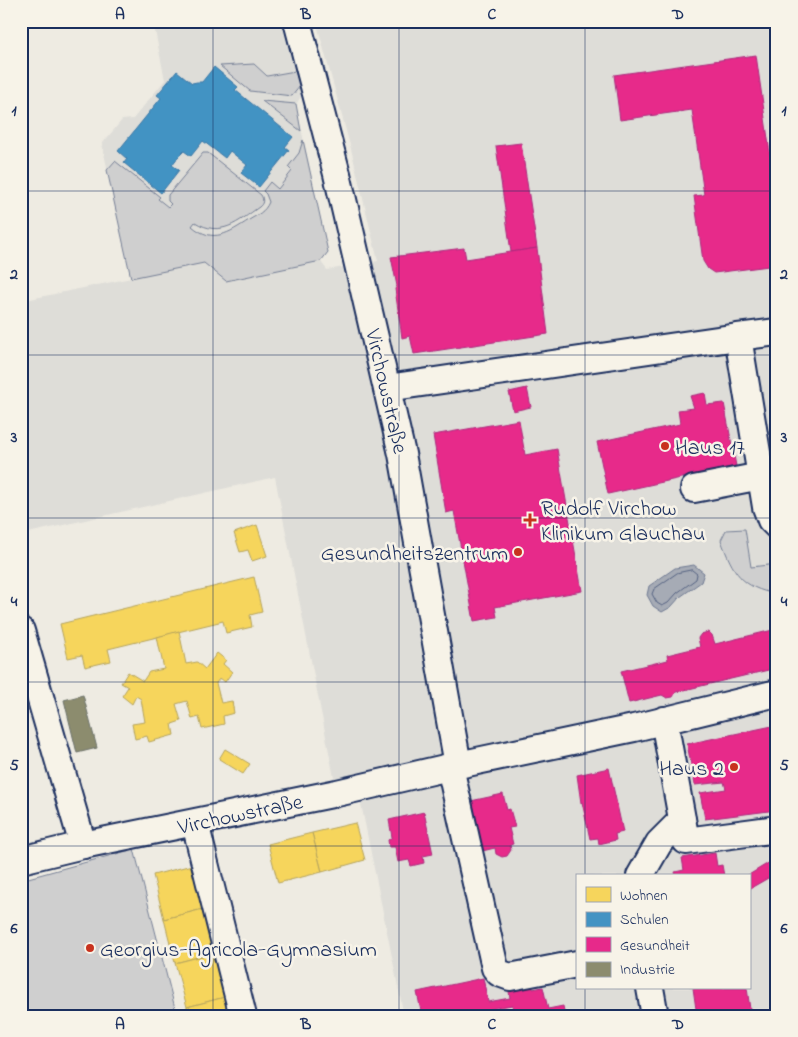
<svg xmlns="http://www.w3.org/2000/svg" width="798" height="1037" viewBox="0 0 798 1037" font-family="'Indie Flower',sans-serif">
<rect width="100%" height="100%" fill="#eeebe2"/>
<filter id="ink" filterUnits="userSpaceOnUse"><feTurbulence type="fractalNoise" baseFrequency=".02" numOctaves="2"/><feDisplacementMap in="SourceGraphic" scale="10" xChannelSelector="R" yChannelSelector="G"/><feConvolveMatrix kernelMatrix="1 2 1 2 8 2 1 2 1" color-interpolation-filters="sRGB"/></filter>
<g filter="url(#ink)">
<path fill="#deddd8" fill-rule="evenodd" d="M153 21H281L302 94 296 105 328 252 321 262 327 270 378 261 351 149 316 21H777V1016H404L358 789 337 793 275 477 28 533 21 506V301L131 278 102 144 122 120 133 119 165 80ZM577 876H749V988H577Z"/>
<g fill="#cfcfcf" stroke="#757f96">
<path d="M254 64 267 76 295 71 300 86 292 96 250 91 220 66Z"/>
<path d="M262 101 296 104 301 131Z"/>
<path d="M303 140 328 252 321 261 226 281 204 263 131 278 107 170 115 161 160 197 158 199 168 207 171 204 168 201V195L203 153H208L261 195C264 200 263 204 259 207 238 222 221 238 195 222L192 226C213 244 229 233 249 220 257 215 265 212 269 202L266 194 263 191 270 182 278 189 292 171 288 167 299 153Z"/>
<path d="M745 529 751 567 777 564V594C741 588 733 572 721 540L726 530Z"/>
<path d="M134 849 177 1016H21V880Z"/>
</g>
<path fill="#a6abb5" stroke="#6e7992" d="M694 565 704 573 701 582 680 597 671 607 662 612 653 606 647 595 649 586 675 568Z"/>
<g fill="#f6d55c" stroke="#b4a35d">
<path d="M257 525 267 556 252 561 248 550 240 552 234 533Z"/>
<path d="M254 577 262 612 250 615 252 627 226 633 223 621 108 649 111 661 85 667 82 655 68 658 60 624Z"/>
<path d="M179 631 186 664 197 662 205 669 217 653 226 660 223 664 232 672 225 682 220 678 216 683 221 703 232 701 234 713 223 716 224 724 202 729 199 717 192 719 187 701 176 704 181 721 172 724 174 735 149 742 147 736 135 739 132 724 145 722 141 699 136 696 132 704 122 696 128 687 121 683 128 672 143 681 149 672 164 669 157 637Z"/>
<path d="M225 749 250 764 243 774 219 759Z"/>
<path d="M355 823 365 860 322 872 312 833Z"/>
<path d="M312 833 322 872 278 883 268 844Z"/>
<path d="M192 865 203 909 164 919 153 875Z"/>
<path d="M203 909 214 953 175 963 164 919Z"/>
<path d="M214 953 225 997 187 1007 175 963Z"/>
<path d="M225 997 230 1016H189L187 1007Z"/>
</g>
<path fill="#4393c3" stroke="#3775a5" d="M214 67 238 87 235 90 293 137 285 147 289 150 259 187 241 173 247 165 230 151 225 158 203 141 191 156 184 151 178 157 172 165 179 170 161 193 124 163 127 159 118 151 161 98 157 95 177 71 192 83 197 82H202Z"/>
<g fill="#e7298a" stroke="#aa2b7d">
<path d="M756 55 777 202V265L714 273 708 269 703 261 694 196 704 195 692 110 620 120 614 75Z"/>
<path d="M521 143 537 248 511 252 496 146Z"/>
<path d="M464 248 466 259 537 248 548 334 414 354 410 336 402 338 395 289 397 286 391 257Z"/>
<path d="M527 388 531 407 513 411 509 392Z"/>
<path d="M705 393 707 405 724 403 736 466 608 494 597 442 680 424 678 410 694 408 690 396Z"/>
<path d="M519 420 525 455 557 449 582 591 495 607 497 617 474 621 454 511 446 513 433 435Z"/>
<path d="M777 629V668L676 692 673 697 667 698 662 695 629 703 621 671 668 660 667 655 700 647 698 638 701 634 708 632 712 635 715 644Z"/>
<path d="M777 725V810L705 819 700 793 726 789 724 782 695 785 687 744Z"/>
<path d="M609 768 623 832 615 834 616 840 599 844 598 838 590 839 582 802 581 803 577 775Z"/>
<path d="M503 794 507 810 510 809 515 827 509 828 513 844 510 845 511 850 507 856 502 857 496 854 495 848 478 852 466 802Z"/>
<path d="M424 812 433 854 423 856 424 863 411 866 409 860 398 862 395 847H389L388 840 392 837 389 820Z"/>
<path d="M715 853 717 866 722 865 724 876H676L675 872 684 870 682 858Z"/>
<path d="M775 859 777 873 749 889V876H747Z"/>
<path d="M483 978 488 1002 510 998 508 985 531 978 533 989 543 987 548 1009 563 1006 565 1016H511L514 1015 512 1005 490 1009 491 1016H422L417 992Z"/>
<path d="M693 988H747L751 1016H697Z"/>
</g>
<path fill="#8c8c6e" stroke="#6a7069" d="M83 695 97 748 77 753 64 700Z"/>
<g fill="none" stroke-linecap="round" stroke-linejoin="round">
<path stroke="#536181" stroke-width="1" d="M692 570 697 574 696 579 677 593 668 603 662 606 657 603 652 594 654 589 677 573Z"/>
<g stroke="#1b2f5e" stroke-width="30">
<g id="minor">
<path d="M297 21 337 174 402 454 458 765"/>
<path d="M777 332 738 337 766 507 771 520 777 526"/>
<path d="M387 388 738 337"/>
<path d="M694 489 761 476"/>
<path d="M21 631 83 845"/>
<path d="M664 720 686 841 777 829"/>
<path d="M450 767 495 968 499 973 510 977 577 964"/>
<path d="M195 823 243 1016"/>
<path d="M21 860 83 845 337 793 458 765 634 728 777 693"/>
<path d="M640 876 659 843 682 820"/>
<path d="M650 988 655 1016"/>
</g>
</g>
<use href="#minor" stroke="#f7f3e8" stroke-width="26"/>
</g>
</g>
<path fill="none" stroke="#1b2f5e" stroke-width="1" stroke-opacity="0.55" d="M213 21V1016M399 21V1016M585 21V876M21 191H777M21 355H777M21 518H777M21 682H777M21 846H777M585 988V1016"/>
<g fill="#c8321e" stroke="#f7f3e8" stroke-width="2">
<circle cx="665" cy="446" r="5"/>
<path d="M527.5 512.5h5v5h5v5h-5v5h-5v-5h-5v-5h5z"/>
<circle cx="518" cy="552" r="5"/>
<circle cx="734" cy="767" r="5"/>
<circle cx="90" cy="948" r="5"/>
</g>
<g text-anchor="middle" stroke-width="5" stroke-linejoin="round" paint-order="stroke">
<g font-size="22" fill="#1b2f5e" stroke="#f7f3e8">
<text transform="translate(388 391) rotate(77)" y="8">Virchowstraße</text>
<text transform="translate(240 813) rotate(-12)" y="8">Virchowstraße</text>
</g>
<g font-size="22" fill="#1b2f5e" stroke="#f7f3e8" text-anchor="start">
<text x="675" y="454">Haus 17</text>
<text x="541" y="515">Rudolf Virchow<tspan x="541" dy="25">Klinikum Glauchau</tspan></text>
<text x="508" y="560" text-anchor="end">Gesundheitszentrum</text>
<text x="724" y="775" text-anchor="end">Haus 2</text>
<text x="100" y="956">Georgius-Agricola-Gymnasium</text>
</g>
</g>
<rect width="798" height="1037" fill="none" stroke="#f7f3e8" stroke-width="55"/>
<rect x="576" y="874" width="175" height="115" fill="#f7f3e8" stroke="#9fa5b1"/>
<rect x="586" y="887" width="25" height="15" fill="#f6d55c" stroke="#9fa5b1"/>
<text x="620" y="900" font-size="15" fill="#1b2f5e">Wohnen</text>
<rect x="586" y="912" width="25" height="15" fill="#4393c3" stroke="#9fa5b1"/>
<text x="620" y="924" font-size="15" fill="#1b2f5e">Schulen</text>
<rect x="586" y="937" width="25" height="15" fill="#e7298a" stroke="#9fa5b1"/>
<text x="620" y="950" font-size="15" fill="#1b2f5e">Gesundheit</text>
<rect x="586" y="962" width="25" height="15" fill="#8c8c6e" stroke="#9fa5b1"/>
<text x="620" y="974" font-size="15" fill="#1b2f5e">Industrie</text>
<rect x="28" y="28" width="742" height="982" fill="none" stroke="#1b2f5e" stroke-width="2"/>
<g font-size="16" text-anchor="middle" font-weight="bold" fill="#1b2f5e">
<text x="120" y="19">A</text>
<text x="306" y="19">B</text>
<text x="492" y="19">C</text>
<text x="678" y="19">D</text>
<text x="14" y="115">1</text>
<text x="784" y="115">1</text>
<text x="14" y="279">2</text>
<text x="784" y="279">2</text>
<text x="14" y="442">3</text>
<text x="784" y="442">3</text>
<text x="14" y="606">4</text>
<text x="784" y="606">4</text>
<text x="14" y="770">5</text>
<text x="784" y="770">5</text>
<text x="14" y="933">6</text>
<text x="784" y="933">6</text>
<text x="120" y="1029">A</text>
<text x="306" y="1029">B</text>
<text x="492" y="1029">C</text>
<text x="678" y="1029">D</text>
</g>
</svg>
